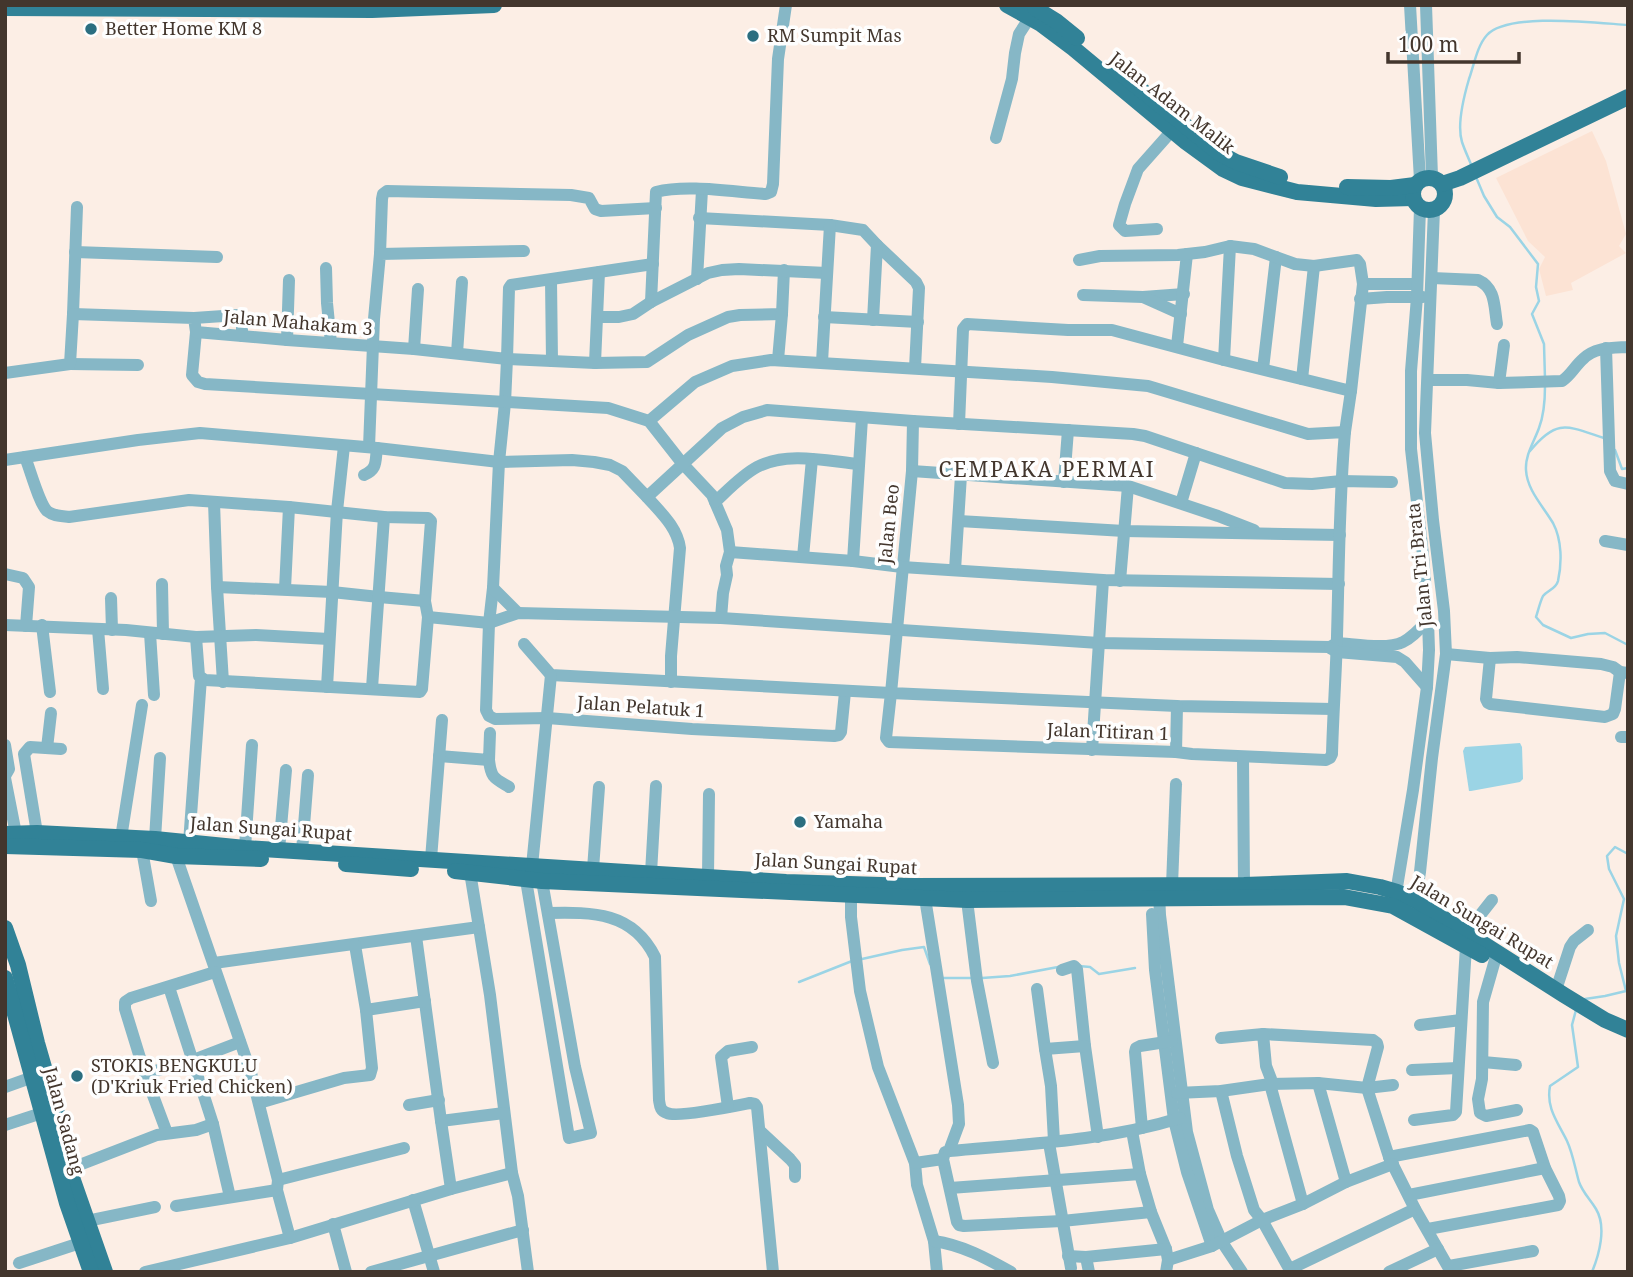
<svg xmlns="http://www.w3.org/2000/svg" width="1633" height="1277" viewBox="0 0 1633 1277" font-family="'Noto Serif',serif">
<rect width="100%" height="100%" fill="#fceee5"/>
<path fill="#fce3d4" d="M1592 131 1606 161 1626 234 1619 246 1626 253 1571 283 1573 290 1546 296 1539 269 1545 257 1528 241 1496 178Z"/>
<path fill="#9bd4e5" d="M1520 743 1522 747 1523 779 1520 782 1471 791H1469L1463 751 1465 747Z"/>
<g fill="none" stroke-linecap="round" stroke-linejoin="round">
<g stroke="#9bd4e5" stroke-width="2.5">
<path d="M1472 167C1469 159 1465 151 1462 142 1457 126 1464 96 1469 79 1474 65 1477 46 1487 35 1507 12 1597 23 1628 25"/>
<path d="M1476 177 1484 196 1497 217 1510 227 1538 264 1536 287 1539 301 1532 314 1544 344 1545 379"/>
<path d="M1545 386C1545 400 1544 415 1539 428 1534 442 1525 455 1526 470 1527 490 1543 506 1553 523 1562 540 1562 563 1558 581 1556 589 1548 590 1543 596 1540 602 1538 611 1536 617L1543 625 1571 638 1588 634 1605 633 1628 645"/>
<path d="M1615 450 1622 469 1628 468"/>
<path d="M1530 451C1557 418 1567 426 1604 438"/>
<path d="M862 959 902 950 924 947 930 964"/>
<path d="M1079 966 1090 967 1099 974 1135 968"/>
<path d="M943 978H972"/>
<path d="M982 978 1010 976 1058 967"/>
<path d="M799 982 852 961"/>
<path d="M1585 999 1605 996 1626 991 1619 963 1616 936 1624 899 1609 869 1607 856 1615 847 1628 854"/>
<path d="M1576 1010 1572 1025 1578 1067 1550 1086C1546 1108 1557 1121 1567 1141 1573 1154 1575 1168 1579 1182 1583 1193 1590 1199 1596 1209 1607 1227 1599 1255 1592 1272"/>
</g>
<g stroke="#86b7c6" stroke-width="12">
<path d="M1410 5 1420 180"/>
<path d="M1426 5 1432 177"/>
<path d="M996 138 1012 79 1015 53 1019 34 1030 17"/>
<path d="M699 218 830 225 863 230 877 245 916 282 919 288 915 368"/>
<path d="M1157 229 1125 231 1119 225 1125 204 1138 169 1177 125"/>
<path d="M75 252 217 257"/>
<path d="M380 254 382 199 383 194 387 191 571 195 589 198 595 209 601 211 656 208"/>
<path d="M326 268 327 303 331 343"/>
<path d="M784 270 782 314 740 315 728 317 688 335 647 362 595 363 507 359 505 403 499 462 493 588 489 623 486 710 489 716 495 719 547 718 692 729 834 736 839 735 841 732 845 692"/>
<path d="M1432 278 1478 280C1496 288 1494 307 1497 324"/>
<path d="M697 279 702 190"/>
<path d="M551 280 552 361"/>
<path d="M1363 284H1417"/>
<path d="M1083 295 1143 297 1184 294"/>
<path d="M1143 297 1181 314"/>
<path d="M1360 299 1387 297H1423"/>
<path d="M651 302 656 192C687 184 733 192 766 194L771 192 773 184 778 59 786 5"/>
<path d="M73 314 77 207"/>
<path d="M598 317H619L633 314 651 302 708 273 722 270 739 269 827 273"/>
<path d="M824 317 918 322"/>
<path d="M194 318 238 315 242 319V336"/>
<path d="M873 320 877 245"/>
<path d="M196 332 192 375 198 382 205 384 608 408 649 421 682 463 712 495 727 530 730 552 726 566 727 575 723 593 721 618"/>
<path d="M287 340 289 280"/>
<path d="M1177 346 1187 254"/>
<path d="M1606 348 1610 471 1615 481 1628 484"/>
<path d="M414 349 418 289"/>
<path d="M457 353 462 282"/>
<path d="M778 360 782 314"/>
<path d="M1224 360 1230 246"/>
<path d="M822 362 830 225"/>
<path d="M595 363 599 272"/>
<path d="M70 364 138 365"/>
<path d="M1263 369 1276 257"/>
<path d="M5 373 70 364 73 314 194 318 196 332 287 340 414 349 507 359 509 288 511 285 653 264"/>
<path d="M1302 379 1314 266"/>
<path d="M1428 380H1467L1499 383 1504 345"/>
<path d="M1499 383 1562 381C1571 375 1575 366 1583 359 1595 347 1612 348 1628 347"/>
<path d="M913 421 912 471 891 693 1177 706 1333 709"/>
<path d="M959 424 963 329 967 324 1068 330H1112L1224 360 1351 391 1363 284 1360 264 1357 260 1314 266 1295 264 1254 249 1230 246 1205 252 1178 255 1100 256 1079 260"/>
<path d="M1345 432 1351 391"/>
<path d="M369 447 374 319 380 254 524 251"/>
<path d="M25 457C30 469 39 503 47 511 53 516 61 516 69 517L189 500 289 507 384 517 428 518 431 521 425 601 428 617 422 689 420 692 205 680 199 676 196 637"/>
<path d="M5 460 138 440 200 433 377 448 499 462 572 460 594 462 610 465 622 471 647 497 722 428 743 417 767 410 913 421 1133 434 1145 436 1285 483 1312 484 1341 481 1392 482"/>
<path d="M912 471 1128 486 1218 516 1254 530"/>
<path d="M364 475C378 469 375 461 377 448"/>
<path d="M1064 482 1068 430"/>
<path d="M647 497C661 513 677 527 680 548L671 656V682"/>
<path d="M214 502 217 587 223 682"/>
<path d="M715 502C728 490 742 475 757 467 787 451 827 461 859 464"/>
<path d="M1181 503 1196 453"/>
<path d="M959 521 1124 531 1340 535"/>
<path d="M1605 541 1628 545"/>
<path d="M730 552 853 561 902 567 1103 580 1339 584"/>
<path d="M803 557 812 459"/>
<path d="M853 561 862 418"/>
<path d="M955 570 961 475"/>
<path d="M5 574 23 578 29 587 26 626"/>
<path d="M1120 581 1128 486"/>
<path d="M162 584 163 634"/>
<path d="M217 587 332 592 379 597 425 601"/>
<path d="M493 588 518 613"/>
<path d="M285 589 289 507"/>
<path d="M111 598 112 630"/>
<path d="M428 617 489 623 518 613 721 618 1099 643 1330 647 1337 643C1355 644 1388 650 1403 642 1413 637 1421 628 1428 620"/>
<path d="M5 625 126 630 196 637 256 635 329 639"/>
<path d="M42 625 50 692"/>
<path d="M98 629 103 689"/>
<path d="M150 633 154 695"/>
<path d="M524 644 551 675 891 693 886 738 889 742 1176 752 1192 754 1326 760 1330 758 1332 754C1333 715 1336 675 1337 636 1339 568 1339 500 1345 432L1308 434 1148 386 1052 377 771 360 732 366 695 382 649 421"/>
<path d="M1330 648 1337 652 1397 657 1405 662 1427 687"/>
<path d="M1446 654 1490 658 1517 657 1601 664 1613 667 1620 672 1628 673"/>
<path d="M1490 658 1486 699 1488 703 1490 704 1605 717 1613 714 1615 709 1620 672"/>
<path d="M327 687 337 511 344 446"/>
<path d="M372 688 384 517"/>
<path d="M1621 737H1628"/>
<path d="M5 745 9 769 5 776"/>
<path d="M47 748 51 713"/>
<path d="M1092 750 1103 580"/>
<path d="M1176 752 1177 706"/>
<path d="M439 756 489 760 490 733"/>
<path d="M1243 757 1244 885"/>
<path d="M489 760C491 778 494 778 509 787"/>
<path d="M5 778 16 834"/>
<path d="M37 833 24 754 30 747 61 749"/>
<path d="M121 838 142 705"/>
<path d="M155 839 160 758"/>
<path d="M189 843 201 678"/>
<path d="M245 848 252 745"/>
<path d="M142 850 151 901"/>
<path d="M176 850V856L251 1073 278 1180 277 1190 290 1238"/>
<path d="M279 850 286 770"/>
<path d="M302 851 308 775"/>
<path d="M431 859 442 720"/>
<path d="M532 866 551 675"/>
<path d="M593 869 599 787"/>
<path d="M470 872 490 995 512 1173 518 1196 528 1272"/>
<path d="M651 873 656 786"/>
<path d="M708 876 709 794"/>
<path d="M526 880 569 1138 591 1133 575 1067 542 881"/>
<path d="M1172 885 1176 784"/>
<path d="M1159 893 1160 915 1187 1132 1208 1210 1222 1242 1242 1272"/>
<path d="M851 895V917L860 991 878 1067 915 1163 917 1185 934 1241 937 1272"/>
<path d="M925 898 958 1105 959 1124 949 1151 945 1152 943 1159 957 1222 959 1225 964 1226 1062 1221 1151 1212"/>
<path d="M1395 899 1413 790 1427 687 1429 650 1428 620 1423 555 1411 449V371L1417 297 1420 208"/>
<path d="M967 900 977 981 993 1063"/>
<path d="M1414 909 1420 872 1432 758 1446 654 1444 611 1433 520 1425 433 1434 210"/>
<path d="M548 913C593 912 633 912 655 957L659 1100C660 1106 660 1111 667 1113 678 1118 735 1106 750 1103L755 1104 757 1107 773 1272"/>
<path d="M1152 914 1155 970 1174 1120 1187 1172 1212 1246"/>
<path d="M1466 933 1492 900"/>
<path d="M416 936 441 1121 504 1113"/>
<path d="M1497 953 1483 1002 1482 1079 1478 1099 1480 1113 1486 1116 1517 1110"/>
<path d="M214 963 479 927"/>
<path d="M1062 970 1074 966 1077 969 1085 1046 1098 1137"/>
<path d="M169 987 213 1124 230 1197"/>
<path d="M1037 989 1045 1049 1051 1086 1054 1141"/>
<path d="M1556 990 1570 947 1574 941 1588 930"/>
<path d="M366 1010 425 1001"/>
<path d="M1420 1025 1461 1020"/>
<path d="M1263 1034 1373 1040 1377 1043 1378 1047 1367 1088 1389 1157 1415 1209 1451 1272"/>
<path d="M1221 1038 1263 1034 1266 1066 1271 1079 1270 1084 1303 1204"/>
<path d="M1045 1049 1085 1046"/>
<path d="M1483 1062 1516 1065"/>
<path d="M1412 1070 1458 1068"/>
<path d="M145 1074 193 1060 240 1042"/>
<path d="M1318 1083 1346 1182"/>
<path d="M5 1087 33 1077"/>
<path d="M1221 1091 1237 1156 1254 1210 1262 1220 1291 1272"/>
<path d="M1177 1093 1221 1091 1270 1084 1318 1083 1367 1088 1393 1085"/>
<path d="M259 1103 344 1078 370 1075 372 1068 366 1010 355 945"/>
<path d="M409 1105 439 1100"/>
<path d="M728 1107 721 1057 728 1051 752 1047"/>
<path d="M1414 1120 1453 1115 1456 1112 1466 946 1467 939"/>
<path d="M441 1121 451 1189"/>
<path d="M5 1125 48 1111"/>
<path d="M1142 1128 1135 1052 1136 1048 1140 1046 1172 1041"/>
<path d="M1132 1131 1140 1174 1151 1212 1166 1249 1168 1260 1166 1272"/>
<path d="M761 1132 790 1159 795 1165V1177"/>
<path d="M167 1133 145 1074 125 1009V1002L131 998 215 972"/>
<path d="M1049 1143 1071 1268"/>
<path d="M949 1151C1027 1144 1106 1141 1180 1118"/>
<path d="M1389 1157 1530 1130 1533 1132 1545 1168 1559 1196 1560 1201 1558 1205 1428 1229"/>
<path d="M915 1163 943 1159"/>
<path d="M69 1169 157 1135 196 1130 213 1124"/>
<path d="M278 1180 404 1148"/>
<path d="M950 1188 1140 1174"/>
<path d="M1409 1195 1545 1168"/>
<path d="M413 1200 434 1272"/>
<path d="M176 1206 277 1190"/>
<path d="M87 1221 155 1207"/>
<path d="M333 1224 346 1272"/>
<path d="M934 1241C962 1245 986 1258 1011 1272"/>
<path d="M1068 1256 1086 1257 1166 1249"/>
<path d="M1086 1257 1089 1272"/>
<path d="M1168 1260 1212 1246 1262 1220 1303 1204 1346 1182 1393 1164"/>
<path d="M19 1263 80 1243"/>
<path d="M1449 1266 1533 1251"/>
<path d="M1290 1269 1415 1209"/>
<path d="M145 1272 290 1238 451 1189 512 1173"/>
<path d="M371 1272 523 1230"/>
<path d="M1389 1272 1438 1249"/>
</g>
<g stroke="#318297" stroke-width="16">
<path d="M1007 5 1041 24 1073 48 1186 142 1223 169 1242 178 1297 192 1376 199 1413 198"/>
<path d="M5 8 372 10 494 5"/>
<path d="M1035 8 1056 21 1077 38"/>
<path d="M1113 67 1219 153 1236 162 1280 177"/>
<circle cx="1429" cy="194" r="16"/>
<path d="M1442 184 1460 178 1628 97"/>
<path d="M1347 187 1391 188 1415 185"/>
<path d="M5 834 37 833 155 839 245 848 626 872 786 882 912 886 1244 885 1347 881 1380 887 1397 892 1416 901 1564 995 1605 1020 1628 1030"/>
<path d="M5 846 142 850 176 856 261 859"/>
<path d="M346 864 411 869"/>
<path d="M455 871 542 881 967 900 1344 897 1393 906 1482 955"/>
<path d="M5 928 18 965 37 1043 56 1109 69 1169 105 1272"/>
<path d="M5 978 67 1203 91 1272"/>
</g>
</g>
<g fill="#2b6e80" stroke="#fefefe" stroke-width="2.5">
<circle cx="91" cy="29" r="7"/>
<circle cx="753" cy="36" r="7"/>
<circle cx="800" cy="822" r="7"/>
<circle cx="77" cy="1076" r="7"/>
</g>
<g text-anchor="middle" stroke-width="7" stroke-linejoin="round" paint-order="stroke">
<g font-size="18" fill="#43362d" stroke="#fefefe" text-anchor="start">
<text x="105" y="35">Better Home KM 8</text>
<text x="767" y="42">RM Sumpit Mas</text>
<text x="814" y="828">Yamaha</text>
<text x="91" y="1072">STOKIS BENGKULU<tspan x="91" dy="21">(D'Kriuk Fried Chicken)</tspan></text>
</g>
<g font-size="18" fill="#43362d" stroke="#fefefe">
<text transform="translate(1172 103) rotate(38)" y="6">Jalan Adam Malik</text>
<text transform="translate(298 323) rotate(5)" y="6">Jalan Mahakam 3</text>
<text transform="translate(889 524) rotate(-84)" y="6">Jalan Beo</text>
<text transform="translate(1420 565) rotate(-96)" y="6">Jalan Tri Brata</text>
<text transform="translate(641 707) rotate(4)" y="6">Jalan Pelatuk 1</text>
<text transform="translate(1108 732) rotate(2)" y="6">Jalan Titiran 1</text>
<text transform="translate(271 829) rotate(4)" y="6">Jalan Sungai Rupat</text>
<text transform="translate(836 864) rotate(3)" y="6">Jalan Sungai Rupat</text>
<text transform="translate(1482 922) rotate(31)" y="6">Jalan Sungai Rupat</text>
<text transform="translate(64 1121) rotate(75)" y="6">Jalan Sadang</text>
</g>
<g font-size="21" letter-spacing="2" fill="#43362d" stroke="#fefefe">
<text x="1047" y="477">CEMPAKA PERMAI</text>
</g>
</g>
<rect width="1633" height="1277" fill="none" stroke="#43362d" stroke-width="14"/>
<path d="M1388 52v10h131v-10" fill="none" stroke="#43362d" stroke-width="3.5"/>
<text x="1398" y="52" font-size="21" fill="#43362d" stroke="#fefefe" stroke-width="5" paint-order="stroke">100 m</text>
</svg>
